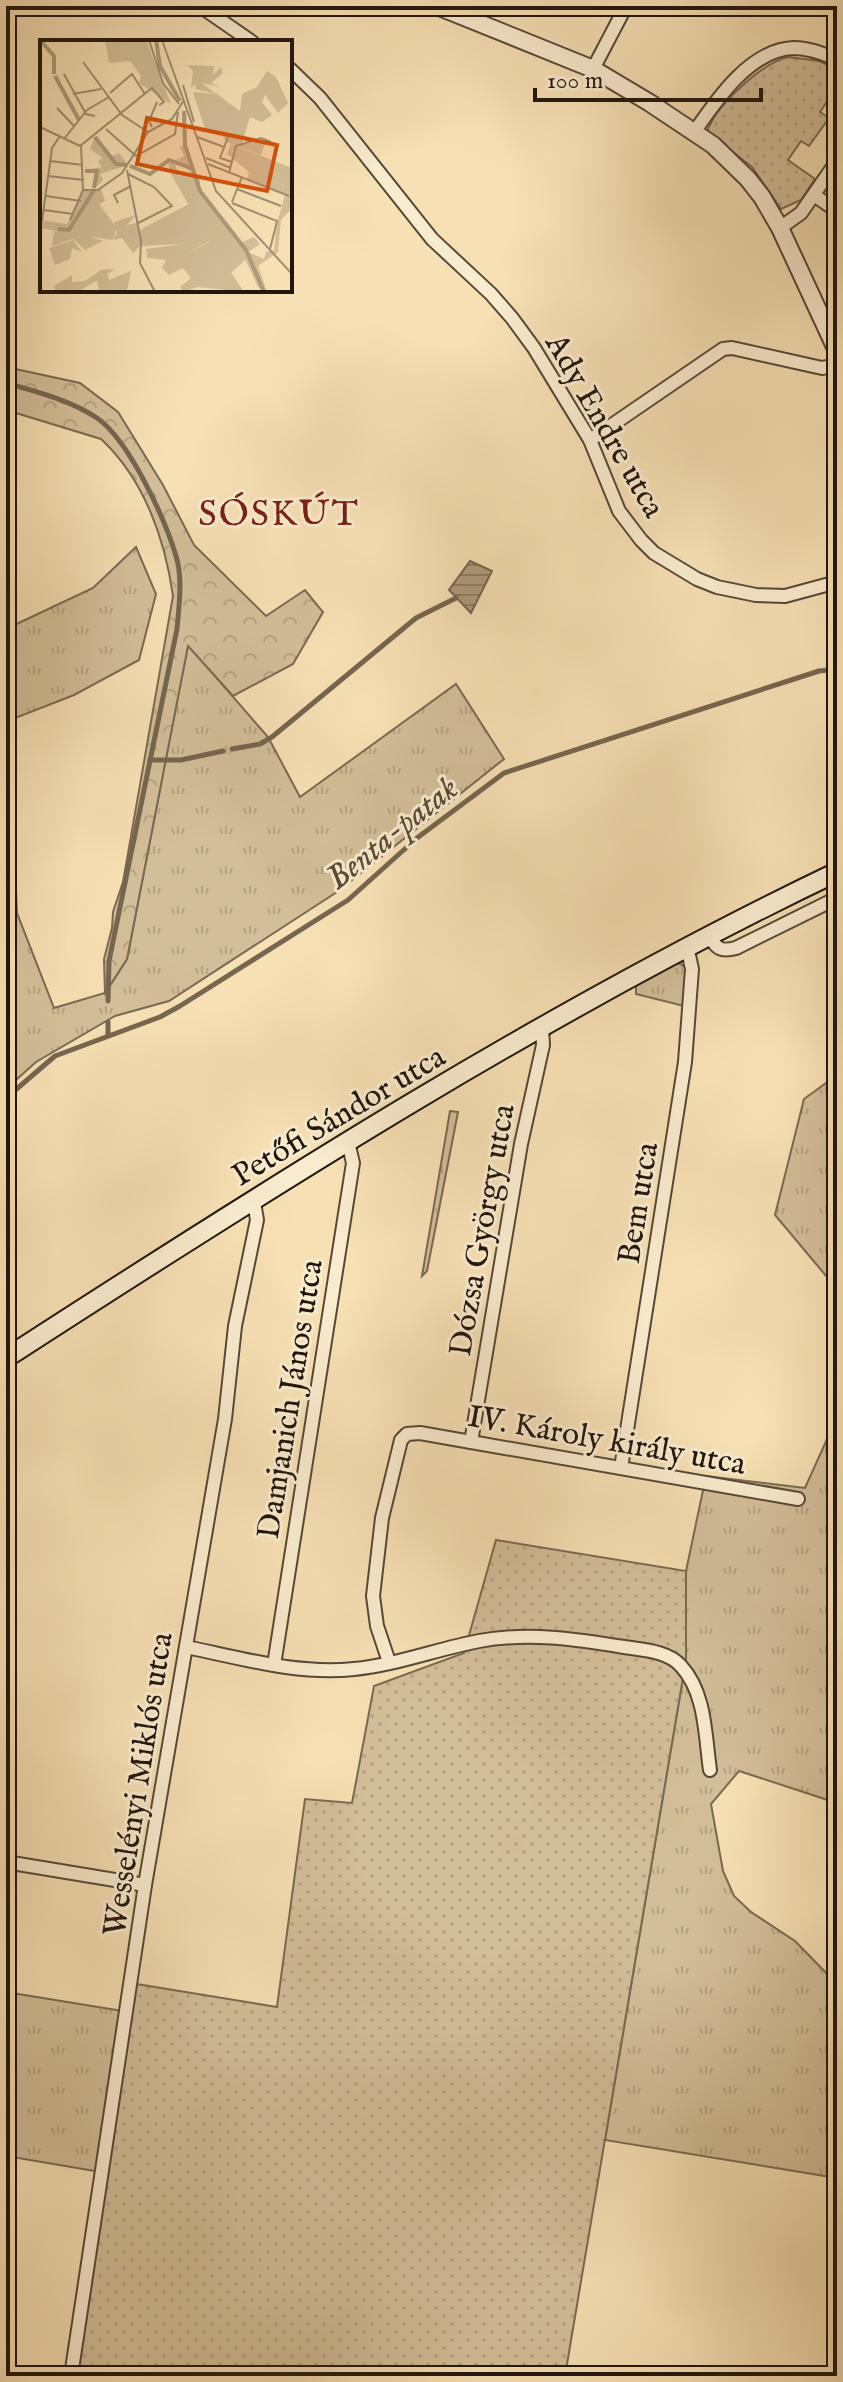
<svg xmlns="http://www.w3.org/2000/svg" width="843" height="2382" viewBox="0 0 843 2382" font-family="'IM FELL English',serif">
<defs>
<pattern id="grass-tufts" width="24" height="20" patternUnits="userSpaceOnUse" patternTransform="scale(2)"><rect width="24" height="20" fill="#d2be98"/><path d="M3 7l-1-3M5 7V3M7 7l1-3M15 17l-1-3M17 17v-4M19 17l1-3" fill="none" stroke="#b4a382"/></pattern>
<pattern id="forest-crowns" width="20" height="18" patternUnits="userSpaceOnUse" patternTransform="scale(2)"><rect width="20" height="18" fill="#d2be98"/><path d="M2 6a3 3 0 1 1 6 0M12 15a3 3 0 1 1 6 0" fill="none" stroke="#b4a382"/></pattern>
<pattern id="park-dots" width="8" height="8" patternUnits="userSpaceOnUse" patternTransform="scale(2)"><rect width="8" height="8" fill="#d2be98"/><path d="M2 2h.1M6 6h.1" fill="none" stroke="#b4a382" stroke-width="1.8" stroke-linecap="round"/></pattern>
<pattern id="water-rules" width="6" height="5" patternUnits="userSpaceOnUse" patternTransform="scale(2)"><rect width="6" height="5" fill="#ad9b7b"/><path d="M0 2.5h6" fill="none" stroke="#8c7d63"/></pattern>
</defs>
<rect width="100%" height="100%" fill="#f6e0b4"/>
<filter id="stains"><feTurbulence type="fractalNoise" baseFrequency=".0025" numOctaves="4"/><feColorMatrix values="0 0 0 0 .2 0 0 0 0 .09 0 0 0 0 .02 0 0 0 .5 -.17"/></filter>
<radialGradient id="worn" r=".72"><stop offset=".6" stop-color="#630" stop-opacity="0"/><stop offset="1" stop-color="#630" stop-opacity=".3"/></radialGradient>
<g fill="url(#grass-tufts)" stroke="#796a52" stroke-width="2">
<path d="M136 547 156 594 139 660 74 695 15 718 6 726V629L93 588Z"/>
<path d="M188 645 268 737 300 797 456 684 504 759 337 892 169 1001 115 1016 36 1062 6 1089V863L16 892 17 913 54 1008 105 993 127 959Z"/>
<path d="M678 963 687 967 684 1006 636 994V984Z"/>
<path d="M837 1075V1289L775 1215 804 1099Z"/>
<path d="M450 1111 458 1112 427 1271 422 1276Z"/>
<path d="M837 1417V1803L739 1771 711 1804 723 1871 734 1896 751 1912 795 1941 837 1984V2178L605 2140 686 1660V1571L706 1476 805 1488Z"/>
<path d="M12 1993 123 2011 101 2172 6 2156V2007H9Z"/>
</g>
<path fill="url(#forest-crowns)" stroke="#796a52" stroke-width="2" d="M6 367 80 383 118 412 163 485 194 545 266 616 305 590 323 612 293 664 233 696 188 646 127 959 105 993 104 959 112 928 113 912 123 882 173 596C165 539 144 479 101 439L6 410Z"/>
<g fill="url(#park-dots)" stroke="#796a52" stroke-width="2">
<path d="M788 57 819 61 837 69V95L833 93 820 112 829 118 809 146 801 141 788 160 815 179 801 200 781 209 752 167 707 132C715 106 762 63 788 57Z"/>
<path d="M496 1540 686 1571V1660L565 2376H71L130 1983 277 2007 305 1799 352 1803 374 1686 464 1653Z"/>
</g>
<path fill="url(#water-rules)" stroke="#75664f" stroke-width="2" d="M470 561 492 571 471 613 449 590Z"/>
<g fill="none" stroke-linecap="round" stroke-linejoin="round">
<g stroke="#75664f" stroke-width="5">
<path d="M6 383C37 392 70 400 97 418 129 440 165 519 176 556 183 578 179 606 177 629L109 961 108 1001"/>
<path d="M232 749 260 744 272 737 416 618 456 598"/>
<path d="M150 760H181L223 751"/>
<path d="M108 1035V1022"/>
<path d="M6 1098 55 1056 160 1017 180 1006 348 900 417 838 504 773 819 671 837 669"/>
</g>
<g stroke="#564837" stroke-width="16">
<g id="minor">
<path d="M200 6 252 42"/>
<path d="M290 69 320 98 432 239 491 294 512 318 534 348 590 440 619 511 641 540 654 553 697 579 717 587 756 595 785 596 837 582"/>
<path d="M593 69 626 6"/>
<path d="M695 131C717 99 751 49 794 48 809 48 823 54 837 59"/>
<path d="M814 195 837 211"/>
<path d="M780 228 801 213 837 161"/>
<path d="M590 440 723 349 732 348 822 368 837 365"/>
<path d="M709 936C717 949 721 952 736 948L837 898"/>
<path d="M471 1442 521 1144 543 1045 542 1028"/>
<path d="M621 1468 685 1062 692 969 687 946"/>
<path d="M186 1647C241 1658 297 1675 354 1669 396 1665 437 1649 479 1641 528 1632 576 1639 624 1647 643 1650 668 1651 681 1666 706 1693 705 1736 710 1770"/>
<path d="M389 1662 377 1626 373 1596 382 1518 401 1440 407 1434 420 1433 471 1442 798 1499"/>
<path d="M274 1665 353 1163 348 1142"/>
<path d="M6 1862 145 1885"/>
<path d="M71 2376 145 1885 225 1419 235 1326 257 1220 254 1202"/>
</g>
</g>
<g stroke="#564837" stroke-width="20">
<path id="tertiary" d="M437 6 593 69 650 103 713 145 748 179 762 197 780 228 837 351"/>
</g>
<g stroke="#20160d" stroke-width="22">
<path id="secondary" d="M6 1358C275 1184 548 1010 837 872"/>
</g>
<use href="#minor" stroke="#f9ebce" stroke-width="12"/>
<use href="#tertiary" stroke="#f9ebce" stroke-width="16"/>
<use href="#secondary" stroke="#f9ebce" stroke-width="18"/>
</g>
<g text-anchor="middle" stroke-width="6" stroke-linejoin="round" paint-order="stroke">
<g font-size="32" fill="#20160d" stroke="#f9ebce">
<text transform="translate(606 425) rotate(60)" y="11">Ady Endre utca</text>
<text transform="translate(338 1115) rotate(-31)" y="11">Petőfi Sándor utca</text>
<text transform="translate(637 1203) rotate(-81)" y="11">Bem utca</text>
<text transform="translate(481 1230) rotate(-80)" y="11">Dózsa György utca</text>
<text transform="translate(289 1399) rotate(-81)" y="11">Damjanich János utca</text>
<text transform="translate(607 1439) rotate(10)" y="11">IV. Károly király utca</text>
<text transform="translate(137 1784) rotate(-81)" y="11">Wesselényi Miklós utca</text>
</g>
<g font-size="34" font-style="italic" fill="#584b39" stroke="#f9ebce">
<text transform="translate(391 832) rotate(-39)" y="12">Benta-patak</text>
</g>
<g font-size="36" letter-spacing="2" fill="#7a1f14" stroke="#f9ebce">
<text x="279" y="525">SÓSKÚT</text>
</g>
</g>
<g transform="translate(40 40)">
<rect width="252" height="252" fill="#f6e0b4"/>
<path d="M65 0H106L131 64 99 43 101 36 90 21 69 23ZM147 25 174 26 173 35 181 27 183 33 171 43 180 47 162 43 176 54 155 49 156 44 151 48 153 31ZM227 31 236 37 248 63 238 73 225 55 222 62 232 75 222 82 210 77 202 104 226 101 221 115 186 102 180 91 166 92 153 52 177 54 200 71 202 54 217 47ZM144 105 160 141V151L204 212 206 219 189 235 132 136 128 122 135 124 139 136 152 132 134 121 144 116 140 107ZM61 149 65 161 59 164 77 188 72 200 0 188V180L27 184 44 151ZM33 200 42 212 32 208 30 219 15 225 9 208ZM75 229 38 252H15L14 246 32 235V242L45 241 61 230ZM91 231 87 252H59L57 239 68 234 69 240Z" fill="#d2be98"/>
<path d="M55 96 70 117 79 113 88 125 60 134 63 140 54 149V132L44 130 62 127 58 121 63 118 50 109ZM252 159V168L241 180 238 212 218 226 227 252 218 247 198 204 214 197 220 204 208 212 224 219 226 212 234 210 237 181 246 160ZM96 175 87 185 97 183 101 205 93 213 82 198 72 200 77 193 74 182ZM14 191H35L63 201 45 210 33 199 12 206ZM170 201 204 252 158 247 144 252 140 247 151 238 143 228 129 235 122 228 126 220 107 218 106 209 143 204 150 213Z" fill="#d2be98"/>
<path d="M191 104 252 128V159L246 160 238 181 245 154 207 139 209 132 187 114ZM149 164 171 200 149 213 142 204 102 206 100 190Z" fill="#d2be98"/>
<path fill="none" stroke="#ad9b7b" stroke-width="4" d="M0 0 14 16V34M116 0 120 26 140 61M15 36 39 80M144 71 145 105 160 151 206 210 224 252M55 97 76 124 87 125M90 126 110 134 129 120 153 129M45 131H57L54 148M18 189 29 190 54 150"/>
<path fill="none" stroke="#a08f71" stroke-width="2" d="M109 0 123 43 139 64M122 0 176 151 252 234M43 22 82 75 108 92M24 34 46 74 55 76M143 45 154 82M70 53 92 34 105 54M33 54 61 49M17 68 34 86M0 87 40 106 112 48 124 62 119 65M112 87 109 81 117 62M66 89 96 116 135 94 138 72M157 97 184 107M188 97 180 118 192 122M24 99 47 70 69 57M166 118 191 128M10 121 43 125M168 124 249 156M87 130 101 201 100 223 115 252M189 133 196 106 221 98 231 102M88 134 114 147 132 166 98 183M8 136 44 140M197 149 241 166M43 150H58L82 133 108 92 132 79 144 60M6 156 41 161M192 162 202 137M78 163 74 155 91 146M192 163 237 181 230 209M4 170 33 174M30 180 43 150 41 106M2 181 12 108 20 96"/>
<path fill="#d4520c" fill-opacity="0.15" stroke="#d4520c" stroke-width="4" d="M107 78 237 105 227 151 97 124Z"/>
<rect width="252" height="252" fill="none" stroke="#20160d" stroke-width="4"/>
</g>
<rect width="843" height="2382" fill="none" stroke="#f6e0b4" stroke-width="32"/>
<rect x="8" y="8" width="827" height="2366" fill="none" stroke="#20160d" stroke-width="4"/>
<rect x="16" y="16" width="811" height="2350" fill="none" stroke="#20160d" stroke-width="2"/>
<path d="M535 88v12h226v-12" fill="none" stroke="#20160d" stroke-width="4"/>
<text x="547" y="88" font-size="24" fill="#20160d" stroke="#f9ebce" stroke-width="6" paint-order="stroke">100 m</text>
<rect width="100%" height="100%" filter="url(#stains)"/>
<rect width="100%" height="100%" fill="url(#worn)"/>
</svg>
